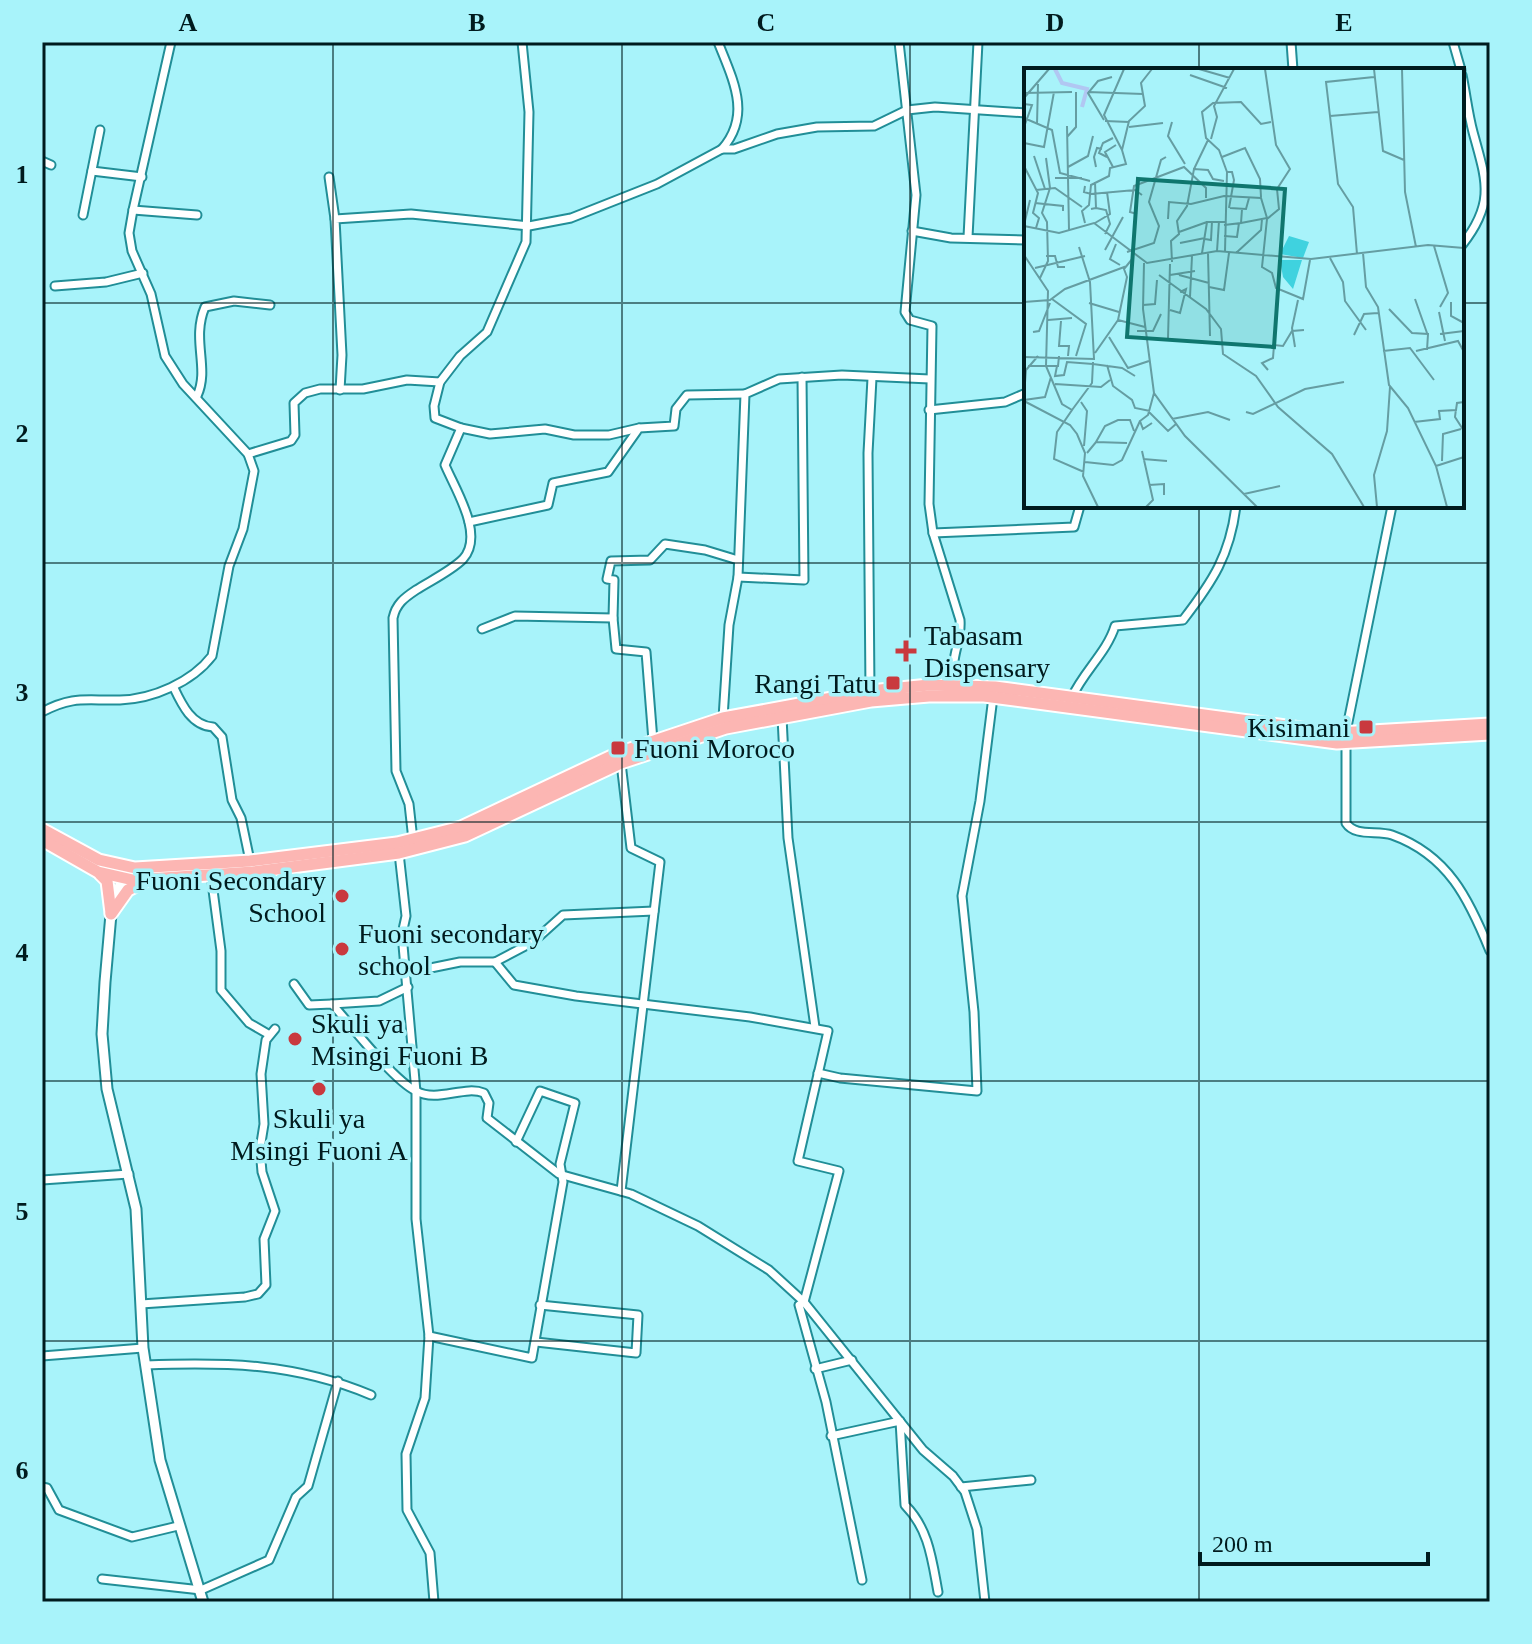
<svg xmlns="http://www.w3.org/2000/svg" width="1532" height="1644" viewBox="0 0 1532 1644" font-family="Georgia,serif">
<rect width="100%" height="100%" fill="#a8f3fa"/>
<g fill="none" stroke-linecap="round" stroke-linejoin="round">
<g stroke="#218e97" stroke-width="11">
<g id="minor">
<path d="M718 42C733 80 752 115 722 149"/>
<path d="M899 42 916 195 905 312 910 320 932 326 929 504 933 533 960 620C962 645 948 657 956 685"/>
<path d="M1291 42 1293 70"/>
<path d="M1453 42 1461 70"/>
<path d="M1462 75C1466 94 1468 113 1473 132 1486 180 1496 202 1462 245"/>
<path d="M42 161 51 165"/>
<path d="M92 171 142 177"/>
<path d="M329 177 335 219"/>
<path d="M133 210 197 215"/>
<path d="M83 215 100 130"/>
<path d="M912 231 951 238 1026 240"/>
<path d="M968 237 978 42"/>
<path d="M55 286 106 282 143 273"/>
<path d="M340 390 342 355 335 219 411 214 529 226 571 218 657 184 722 149H734L777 134 817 127 874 126 907 110 935 107 1026 113"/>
<path d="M197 396C210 368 191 340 205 307L234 301 270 305"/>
<path d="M929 410 1005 402 1026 393"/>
<path d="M461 428 490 434 545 429 574 435H609L639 428"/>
<path d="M248 454 291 441 295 435 294 403 305 393 320 389H363L407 380 440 382"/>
<path d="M1392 506 1346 732V823C1355 837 1377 830 1392 835 1448 855 1469 899 1490 951"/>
<path d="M469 522 548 505 553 483 608 472 639 428 674 426 676 409 687 395 745 394"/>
<path d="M933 533 1074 527 1080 506"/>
<path d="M738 577 804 580 802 377"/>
<path d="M613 618 616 649 646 652 653 741"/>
<path d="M482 629 515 616 613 618 614 580 607 579 611 561 650 560 665 544 705 550 738 560"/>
<path d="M174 688C182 705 192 726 213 727L222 737 232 800 241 818 250 861"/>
<path d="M870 691 868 453 872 378"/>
<path d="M1072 697C1084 671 1107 652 1115 626L1183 620C1213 581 1230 555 1236 506"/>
<path d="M42 712C74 695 87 701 120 700 153 699 192 682 212 656L229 566 243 529 254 471 248 454 183 384 165 356 151 294 132 251 129 233 133 210 171 42"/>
<path d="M782 717 788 838 815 1027"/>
<path d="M723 718 729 625 738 577 745 394 779 379 842 375 930 379"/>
<path d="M621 763 631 848 660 862 621 1191"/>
<path d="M413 840 409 804 396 771 393 618C396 604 404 598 416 590 430 581 451 571 463 559 485 535 455 489 445 465L461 428 435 418 434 406 440 382 460 356 487 332 526 242 529 112 522 42"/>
<path d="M399 853 406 916 402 934 416 1092V1219L429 1336 425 1398 406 1454 407 1510 430 1553 434 1602"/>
<path d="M211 875 221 951V990L249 1023 268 1034"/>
<path d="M495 962 514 985 576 996 750 1017 828 1031 798 1161 839 1171 804 1302 799 1305 826 1402 862 1580"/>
<path d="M406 973 460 962H495L533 942 563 915 654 911"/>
<path d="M294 984 309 1005 332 1004C351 1025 393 1080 416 1091 437 1103 464 1085 484 1093L489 1103 487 1118 559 1174 631 1194 698 1226 769 1270 804 1302 923 1450 953 1476 965 1492 977 1529 985 1602"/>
<path d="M332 1004 379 1001 408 987"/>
<path d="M818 1073 840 1078 977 1091 974 1012 962 896 980 801 993 697"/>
<path d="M42 1180 129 1174"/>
<path d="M141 1304 245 1297 258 1294 266 1285 264 1239 275 1211 262 1172 260 1149 264 1124 261 1074 266 1040 275 1029"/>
<path d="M429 1336 532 1358 563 1182 560 1164 575 1103 540 1091 516 1142"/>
<path d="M536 1342 636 1353 638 1315 540 1305"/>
<path d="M42 1356 143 1348"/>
<path d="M146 1365C227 1362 295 1363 371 1395"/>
<path d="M815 1369 852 1360"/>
<path d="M831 1436 900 1421 905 1505C929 1529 932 1560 938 1592"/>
<path d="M42 1487 47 1488 59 1510 132 1537 178 1526"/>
<path d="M961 1487 1031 1480"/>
<path d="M102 1579 201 1590 269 1560 296 1497 308 1486 338 1381"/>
</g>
</g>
<g stroke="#218e97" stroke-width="13">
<path id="tertiary" d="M125 867 111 914 105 982 102 1034 107 1089 136 1209 143 1348 160 1460 203 1602"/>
</g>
<g stroke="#fff" stroke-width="15">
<g id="primary">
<path d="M42 829 99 860 135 868 250 861 397 843 461 827 618 753 723 718 870 691 929 685 995 687 1338 733 1490 724"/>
<path d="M42 840 98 872 133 880 253 872 399 853 465 836 621 763 726 728 871 701 929 696H984L1337 743 1490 734"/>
<path d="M100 874 107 881 111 913"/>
<path d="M111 914 128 890 144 882"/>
</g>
</g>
<use href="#minor" stroke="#fff" stroke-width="7"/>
<use href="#tertiary" stroke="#fff" stroke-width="9"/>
<use href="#primary" stroke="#fcb6b3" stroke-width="11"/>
</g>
<path fill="none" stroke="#001b1e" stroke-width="2" stroke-opacity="0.55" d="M333 42V1602M622 42V1602M910 42V1602M1199 42V70M42 303H1026M1462 303H1490M1199 506V1602M42 563H1490M42 822H1490M42 1081H1490M42 1341H1490"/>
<g fill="#c9393e" stroke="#a8f3fa" stroke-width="3">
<path d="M902 639h8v8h8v8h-8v8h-8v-8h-8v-8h8z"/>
<rect x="885" y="675" width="16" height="16" rx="4"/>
<rect x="1358" y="719" width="16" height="16" rx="4"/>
<rect x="610" y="740" width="16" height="16" rx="4"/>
<circle cx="342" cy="896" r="8"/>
<circle cx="342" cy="949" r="8"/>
<circle cx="295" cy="1039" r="8"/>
<circle cx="319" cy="1089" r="8"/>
</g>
<g text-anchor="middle" stroke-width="7" stroke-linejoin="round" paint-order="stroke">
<g font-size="28" fill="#001b1e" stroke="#a8f3fa" text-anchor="start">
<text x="924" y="645">Tabasam<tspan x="924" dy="32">Dispensary</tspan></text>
<text x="877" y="693" text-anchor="end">Rangi Tatu</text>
<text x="1350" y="737" text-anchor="end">Kisimani</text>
<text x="634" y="758">Fuoni Moroco</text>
<text x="326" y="890" text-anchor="end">Fuoni Secondary<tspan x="326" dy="32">School</tspan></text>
<text x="358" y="943">Fuoni secondary<tspan x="358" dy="32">school</tspan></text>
<text x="311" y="1033">Skuli ya<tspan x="311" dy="32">Msingi Fuoni B</tspan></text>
<text x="319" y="1128" text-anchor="middle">Skuli ya<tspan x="319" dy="32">Msingi Fuoni A</tspan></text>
</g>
</g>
<g transform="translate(1024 68)">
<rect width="440" height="440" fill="#a8f3fa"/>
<path d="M265 168 285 174 279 190 256 186ZM256 192H278L269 221 259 209Z" fill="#3fd2df"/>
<path fill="none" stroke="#b1c7f2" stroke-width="4" d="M31 1 38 15 63 21 58 39"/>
<path fill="none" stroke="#659da2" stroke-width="2" d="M37 1H79M175 1 206 10M241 1 252 77 266 101 253 121 255 141 243 151 238 199 248 205 252 220 279 231 286 192M350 1 359 83 380 92M378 1 381 124 392 179M166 7 203 20M64 24 119 26M0 25 48 24M0 30 25 1M0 36 8 37 0 59M306 48 354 44M0 50 28 62 36 105 66 113M80 52 64 25 74 13 88 9M81 53 105 54M148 54 144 68 161 96M13 56 14 16M43 58 45 162M105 59 139 55M43 69 52 59V24M187 71 193 49 190 38 210 1M0 75 20 79 30 24M98 82 80 47 100 1M10 88 21 121M83 89 75 85 79 75 89 70M198 89 221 80 236 111 237 129M0 98 14 125 9 145 15 150 12 160M44 99 64 88 69 68M72 99 70 89 73 80 78 81M89 99 81 84 92 77M170 101 184 72M203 104 195 82 182 70 178 44 189 35 217 34 237 56 247 54M31 110H58M61 118 60 124 67 126 111 122 118 127M12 122 31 120 58 139M11 135 39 138V143M72 140 82 142 86 156 81 166M206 140 222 141 225 130M67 141 72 140 71 114M113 146 106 144 110 118 160 99 182 120V130M144 151 145 134 167 136 200 128 237 130 243 150 217 155M61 155 58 143 65 137 67 117 85 108 86 100 102 96 98 82 105 53 121 38 117 15 128 1M71 155 86 146 83 124M0 157 6 132M200 157 217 155 218 141M0 158 35 165 70 155 123 195 193 183 287 191 404 177 440 180M155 164 183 154M200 168 213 169 215 155M181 171 187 172 188 153M156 175 181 170M92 176 86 191 96 197M410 178 424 225 416 239M81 182 99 149M193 183 195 153M201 183 203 104H208L210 112 205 140M103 184 130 175 135 158 125 134 137 92 142 89M178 185 183 154H201M184 185 186 268M212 185 237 162 238 151M339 185 342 219 354 239 365 317 384 340 412 398 423 439M333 186 329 139 314 116 302 14 350 9M0 187 24 223 22 298 38 336 48 342 33 364 30 391 60 404M22 188H31L34 199H41M109 190 100 201 103 209 94 252 121 259M306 190 319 214 321 233 342 262M148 194 147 173 155 166 153 153 163 138 170 101 184 102 189 111 200 113M120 195 119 241 130 325 161 368 233 439M11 200 61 188M135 207 182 241 197 261 199 286 232 308 254 339 308 386 340 439M146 207 171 203M155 207 185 215M16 210 24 193 23 154 18 145 26 120 22 90M185 219 200 222 205 185M166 229 168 188M28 231 62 256 52 288M391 231 403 265M0 234 26 232 41 221 103 198M427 234V248L440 255M65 235 95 244M119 237 131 236 133 212M365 241 388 265 404 266 403 282M146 242 156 245 162 221 156 224M415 244 421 273M24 252 48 250M37 253 35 278H45L44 288M113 263H129L137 246M9 264 15 263 26 235M416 266 440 263M330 267 340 246 354 245M85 269 104 300 125 293M144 270 146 196M271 279 268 260 274 232M359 283 386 280 410 312M392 283 434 273 440 284M71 285 94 252M0 289 70 291 66 214 55 179M69 296 98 300 111 308M83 297 89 318 108 332 111 340 126 343M4 298H34L35 288M33 298 31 308 40 307 43 294 69 296M244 302 238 295 249 290 250 277 259 278 268 263 280 262M31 316 77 319 86 312M0 327 2 302 14 288M0 332 21 329 27 309M0 333 46 357 53 366 61 385 59 408 74 439M57 334 63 343 60 378M432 341 431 349 440 363M48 342 68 315 69 294M125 344 144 363 152 356M222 344 229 346 281 321 320 314M148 351 184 344 206 352M390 354 416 351 415 343 432 342 433 335 440 334M128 355 119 361 116 353 124 347 130 325M72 374 81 358 94 352H106L110 363M118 383 129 432 122 439M63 385 72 374 103 375M119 391 143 393M418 393 419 366 437 361M61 394 89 397 98 392 116 353M412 398 440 389M125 417 140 416V427M220 426 256 418M353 439 350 407 363 363 366 319"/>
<path fill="#0f766e" fill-opacity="0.15" stroke="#0f766e" stroke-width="4" d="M114 111 261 121 250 279 103 269Z"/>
<rect width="440" height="440" fill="none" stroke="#001b1e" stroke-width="4"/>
</g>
<rect width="1532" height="1644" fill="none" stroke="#a8f3fa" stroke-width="88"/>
<path d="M1200 1552v12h228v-12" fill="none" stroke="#001b1e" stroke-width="4"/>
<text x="1212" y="1552" font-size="24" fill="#001b1e" stroke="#a8f3fa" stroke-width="6" paint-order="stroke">200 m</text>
<rect x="44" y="44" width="1444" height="1556" fill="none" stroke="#001b1e" stroke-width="3"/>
<g font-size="26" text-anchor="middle" font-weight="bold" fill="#001b1e">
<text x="188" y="31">A</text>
<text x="477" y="31">B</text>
<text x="766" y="31">C</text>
<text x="1055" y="31">D</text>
<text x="1344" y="31">E</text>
<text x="22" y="183">1</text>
<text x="22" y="442">2</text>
<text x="22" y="701">3</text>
<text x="22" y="961">4</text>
<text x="22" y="1220">5</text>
<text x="22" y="1479">6</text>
</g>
</svg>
